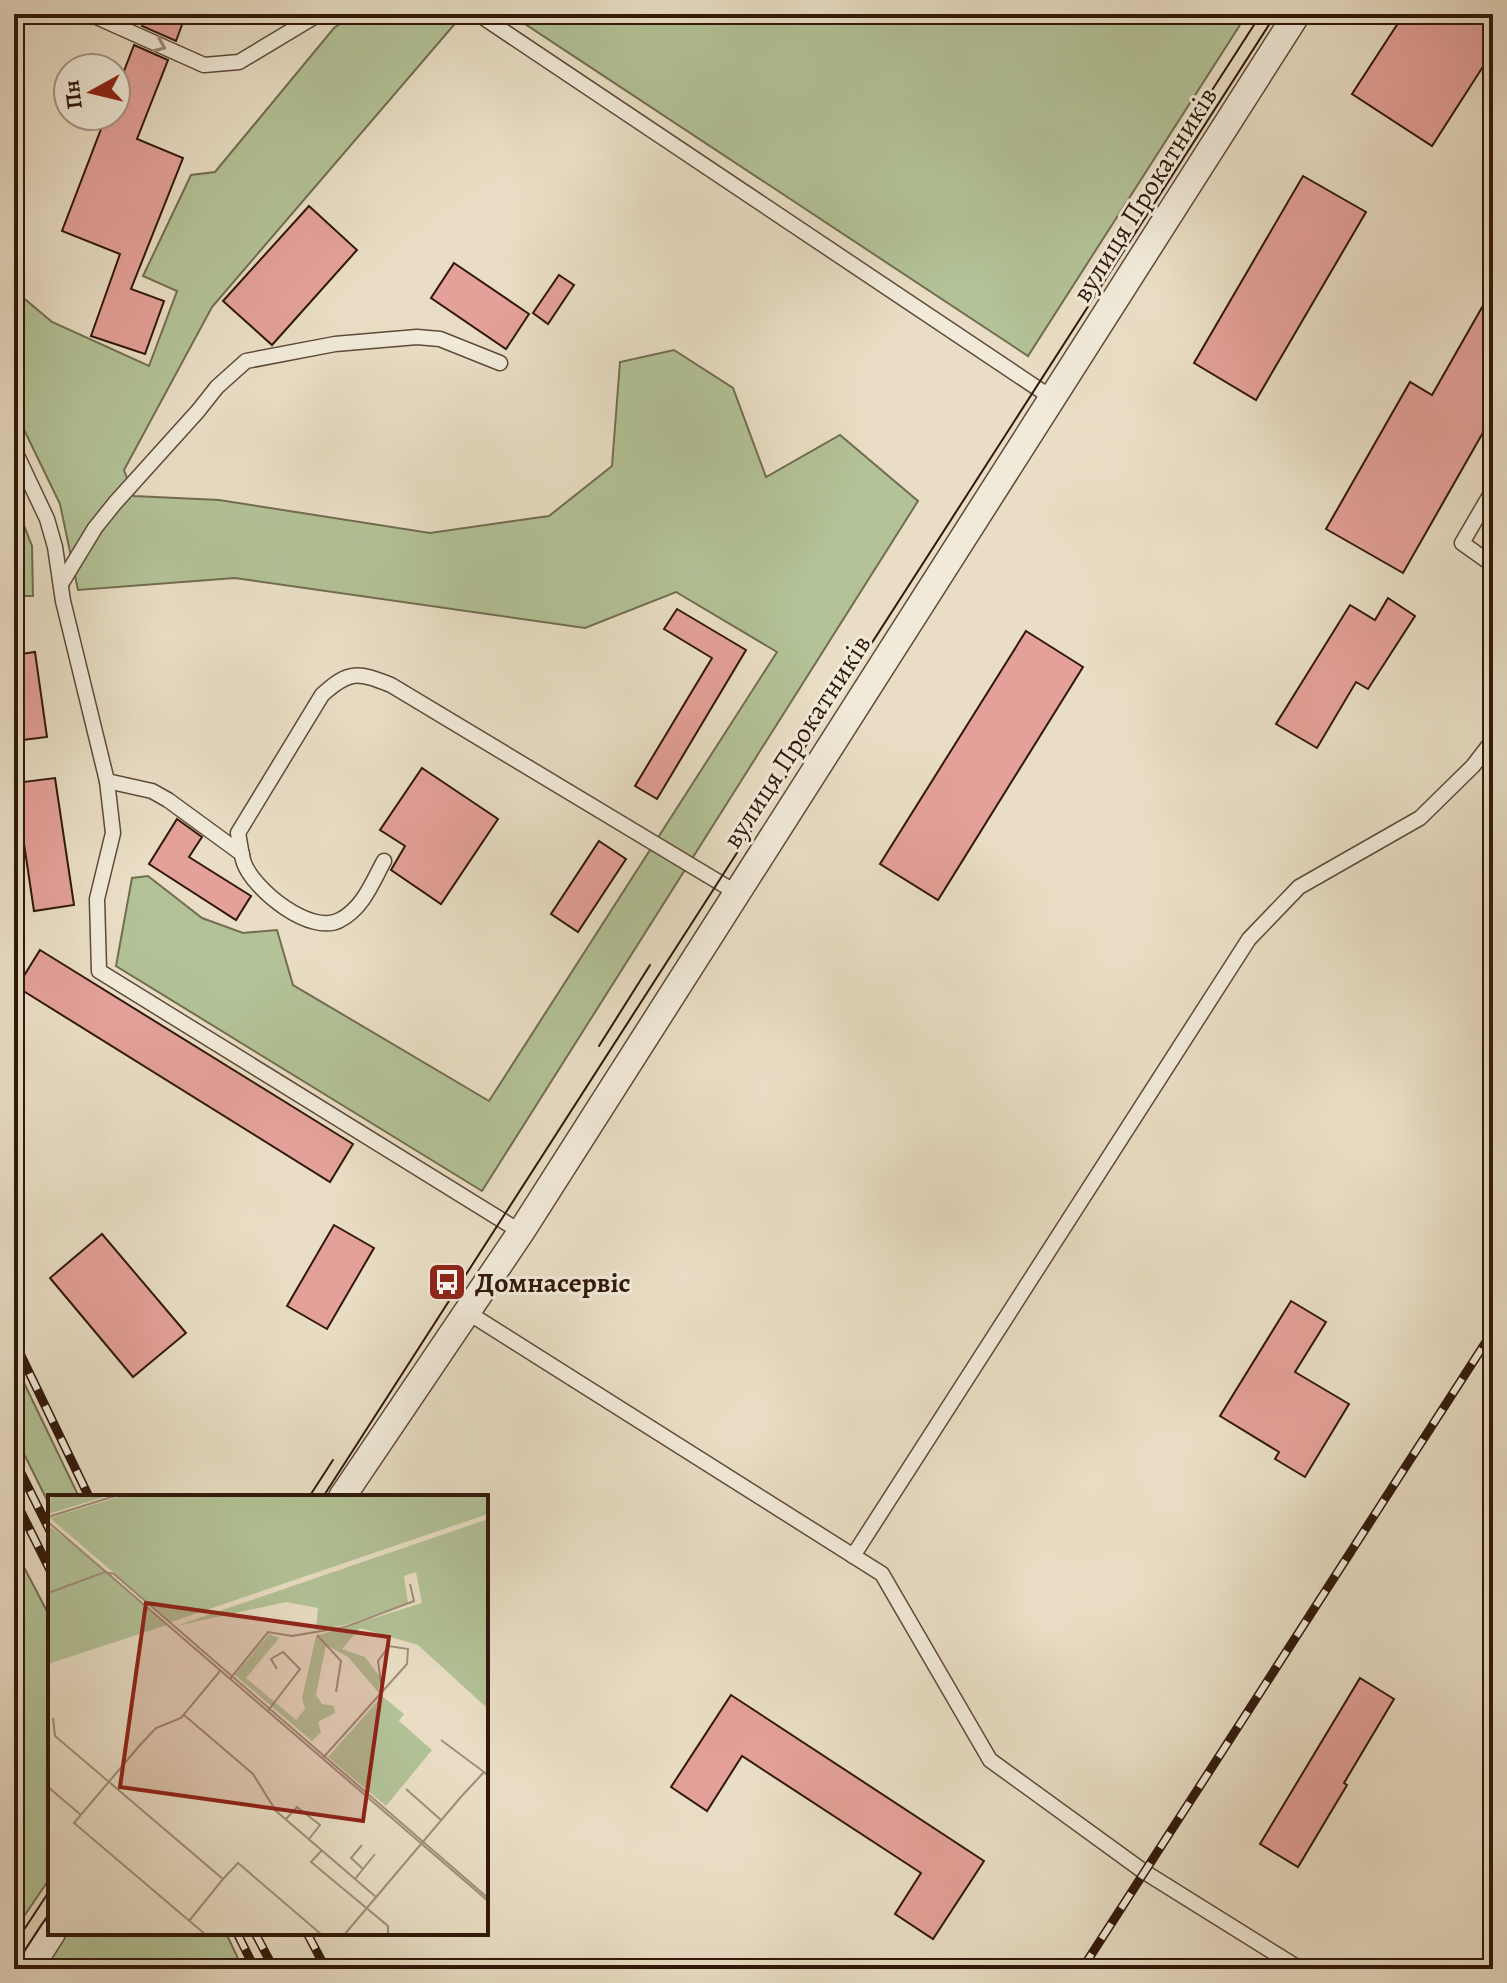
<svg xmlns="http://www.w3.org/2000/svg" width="1507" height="1983" viewBox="0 0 1507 1983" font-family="Alegreya,serif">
<rect width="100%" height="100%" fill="#e9dec5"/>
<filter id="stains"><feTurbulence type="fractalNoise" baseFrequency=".0025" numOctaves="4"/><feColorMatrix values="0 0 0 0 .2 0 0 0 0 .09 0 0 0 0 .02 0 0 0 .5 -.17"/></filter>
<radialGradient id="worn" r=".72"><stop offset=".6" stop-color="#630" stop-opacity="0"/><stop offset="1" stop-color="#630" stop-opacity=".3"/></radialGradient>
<g fill="#b3c297" stroke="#726d50" stroke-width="2">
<path d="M354 14H450L459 19 212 307 124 470 134 496 219 500 430 533 549 516 612 466 620 362 674 350 733 388 766 477 840 435 918 501 482 1191 116 966 132 878 148 876 202 918 243 933 277 930 293 985 489 1101 777 652 676 592 585 628 235 578 78 590 60 504 14 409V290L52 322 149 366 177 291 143 276 191 175 215 172 334 28Z"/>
<path d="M510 14H1247L1028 356Z"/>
<path d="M14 500 32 546 33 596H14Z"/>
<path d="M14 1362 79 1497H50V1506L14 1434Z"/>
<path d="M14 1548 50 1617V1878L14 1931Z"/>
<path d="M66 1933H226L243 1969H42Z"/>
</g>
<g fill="#e4a199" stroke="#30180a" stroke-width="2">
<path d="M146 14H186L176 41 142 26Z"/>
<path d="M1404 14H1493V51L1432 146 1352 94Z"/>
<path d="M134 45 168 60 137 139 183 158 131 289 164 301 145 354 91 336 120 254 62 231 106 116H116V92Z"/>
<path d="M1303 176 1366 212 1256 400 1194 363Z"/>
<path d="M309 206 357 250 272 345 223 301Z"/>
<path d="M454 263 529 314 506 349 431 298Z"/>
<path d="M559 275 574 285 548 324 533 313Z"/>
<path d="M1493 288V415L1403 573 1326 529 1410 382 1432 395Z"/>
<path d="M1388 598 1415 616 1368 689 1356 682 1317 748 1276 724 1350 605 1375 620Z"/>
<path d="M677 609 746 650 657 799 635 786 712 658 664 629Z"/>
<path d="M1026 631 1083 667 938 900 880 864Z"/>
<path d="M35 652 47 737 14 741V655Z"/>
<path d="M422 768 498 819 441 904 391 870 405 846 380 830Z"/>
<path d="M55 778 74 905 34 911 15 783Z"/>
<path d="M177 819 202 837 189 857 251 896 236 920 149 864Z"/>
<path d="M599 841 626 859 578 932 551 914Z"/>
<path d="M40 950 353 1144 330 1182 17 987Z"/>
<path d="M334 1225 374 1248 327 1329 287 1306Z"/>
<path d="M102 1234 186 1333 133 1377 50 1278Z"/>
<path d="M1291 1301 1326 1322 1295 1372 1349 1404 1305 1477 1275 1459 1279 1452 1220 1416Z"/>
<path d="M1360 1678 1394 1699 1344 1783 1347 1785 1298 1867 1260 1844Z"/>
<path d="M731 1695 984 1861 933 1939 895 1914 921 1873 742 1756 707 1811 671 1787Z"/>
</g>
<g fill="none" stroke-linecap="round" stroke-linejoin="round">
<g stroke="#5e4a39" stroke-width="17">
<g id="service">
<path d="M90 14 204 65 239 62 319 14"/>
<path d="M478 14 1052 398"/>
<path d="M14 449 47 519 55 547 63 601 107 781 113 833 97 899 99 971 521 1232"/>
<path d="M1493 490 1462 543 1493 565"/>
<path d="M61 584 95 528 115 503 198 411 217 387 246 361 335 344 417 337 440 339 500 363"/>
<path d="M107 781 152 791 168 800 242 854"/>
<path d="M384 861C372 883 363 908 340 920 311 936 254 890 244 863 241 854 240 842 238 833L322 695C349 670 358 672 391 685L737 893"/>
<path d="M467 1312 882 1574 990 1760 1143 1871 1300 1969"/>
<path d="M853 1556 1249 939 1299 887 1420 818 1473 766 1493 740"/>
</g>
</g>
<g stroke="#5e4a39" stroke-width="29">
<g id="minor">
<path d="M342 1497 521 1232 1297 14"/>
<path d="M29 1969 52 1933"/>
</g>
</g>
<use href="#service" stroke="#f1ead9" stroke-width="14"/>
<use href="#minor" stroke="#f1ead9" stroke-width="26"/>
<g stroke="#30180a" stroke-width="2">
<path d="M1171 154 1261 14"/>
<path d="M599 1046 650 965"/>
<path d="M309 1497 333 1460"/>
<path d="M323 1497 1276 14"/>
<path d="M14 1945 50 1890"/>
<path d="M14 1967 50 1912"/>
</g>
<g stroke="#30180a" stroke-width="9">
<g id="rail">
<path d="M14 1341 89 1497"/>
<path d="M14 1459 50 1531"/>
<path d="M14 1498 50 1570"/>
<path d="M237 1933 255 1969"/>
<path d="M255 1933 274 1969"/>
<path d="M307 1933 326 1969"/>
<path d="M1082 1969 1493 1331"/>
</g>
</g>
<use href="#rail" stroke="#f1ead9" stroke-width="6" stroke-dasharray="18" stroke-linecap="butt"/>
</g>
<defs><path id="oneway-chevron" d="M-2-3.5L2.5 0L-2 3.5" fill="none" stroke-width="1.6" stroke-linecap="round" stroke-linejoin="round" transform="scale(2)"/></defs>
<use stroke="#9a8c7c" href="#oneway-chevron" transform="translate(160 46) rotate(23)"/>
<defs>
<g id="bus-square" transform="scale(2)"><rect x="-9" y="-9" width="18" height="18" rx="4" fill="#8f2418" stroke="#f1ead9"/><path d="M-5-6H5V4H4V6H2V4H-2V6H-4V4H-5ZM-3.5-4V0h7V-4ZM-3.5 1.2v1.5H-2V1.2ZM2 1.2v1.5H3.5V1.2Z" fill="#fff"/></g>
</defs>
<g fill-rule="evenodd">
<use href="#bus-square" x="447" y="1282"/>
</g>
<g text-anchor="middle" stroke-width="6" stroke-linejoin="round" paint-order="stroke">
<g font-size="28" fill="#30180a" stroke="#f1ead9">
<text transform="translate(1144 194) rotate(-58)" y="10">вулиця Прокатників</text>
<text transform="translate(796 741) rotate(-57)" y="10">вулиця Прокатників</text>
</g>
<g font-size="28" font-weight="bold" fill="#30180a" stroke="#f1ead9" text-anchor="start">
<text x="475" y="1292">Домнасервіс</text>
</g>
</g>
<g transform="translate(48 1495)">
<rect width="440" height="440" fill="#e9dec5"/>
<path d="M12 0H62L0 19V4ZM77 0H440V19L123 127 2 23ZM440 24V214L370 150 312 133 294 154 317 162 332 182 331 198 300 162 278 150 268 200 274 209 286 211 287 218 270 227 273 237 264 246 187 180 221 139 231 143 198 183 248 225 257 214 254 203 268 141 374 108 368 77 356 81 360 108 297 130 268 135 270 113 238 107 128 131ZM0 30 32 55 119 130 0 169ZM334 201 356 219 351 226 384 255 338 311 280 262Z" fill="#b3c297"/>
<path fill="none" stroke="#9f8f7a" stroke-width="2" d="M0 22 70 0M0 27 440 406M0 98 57 77 66 79 440 403M269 140 293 166 288 197M182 184 220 137 244 141 297 132 366 106 362 89M219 217 252 174 235 157 223 164 229 174M136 220 205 279 228 316 328 402M5 223 7 241 175 384 190 368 274 440M393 245 436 277M274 264 359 169 360 154 341 151 330 166 334 197M0 292 33 320M358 294 393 325M238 324 249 312 272 330 261 344M314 350 303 363 315 374M274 355 263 367 340 431V440M307 384 327 359M141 426 175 384M158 440 26 328 92 250 108 233 133 223 172 176M296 440 412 303 436 277 440 281"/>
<path fill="#8f2418" fill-opacity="0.15" stroke="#8f2418" stroke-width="4" d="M98 108 341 142 315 326 72 292Z"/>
<rect width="440" height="440" fill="none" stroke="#30180a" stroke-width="4"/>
</g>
<rect width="1507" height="1983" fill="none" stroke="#e9dec5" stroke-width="48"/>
<rect x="16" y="16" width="1475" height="1951" fill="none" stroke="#30180a" stroke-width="4"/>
<rect x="24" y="24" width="1459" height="1935" fill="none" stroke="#30180a" stroke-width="2"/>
<g transform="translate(92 92) rotate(262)"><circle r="38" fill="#f1ead9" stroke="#a49686" stroke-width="2"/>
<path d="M0-6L14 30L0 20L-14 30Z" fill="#8f2418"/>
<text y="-12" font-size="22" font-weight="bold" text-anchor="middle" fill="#30180a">Пн</text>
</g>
<rect width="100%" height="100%" filter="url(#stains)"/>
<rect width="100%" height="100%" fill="url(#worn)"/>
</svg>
